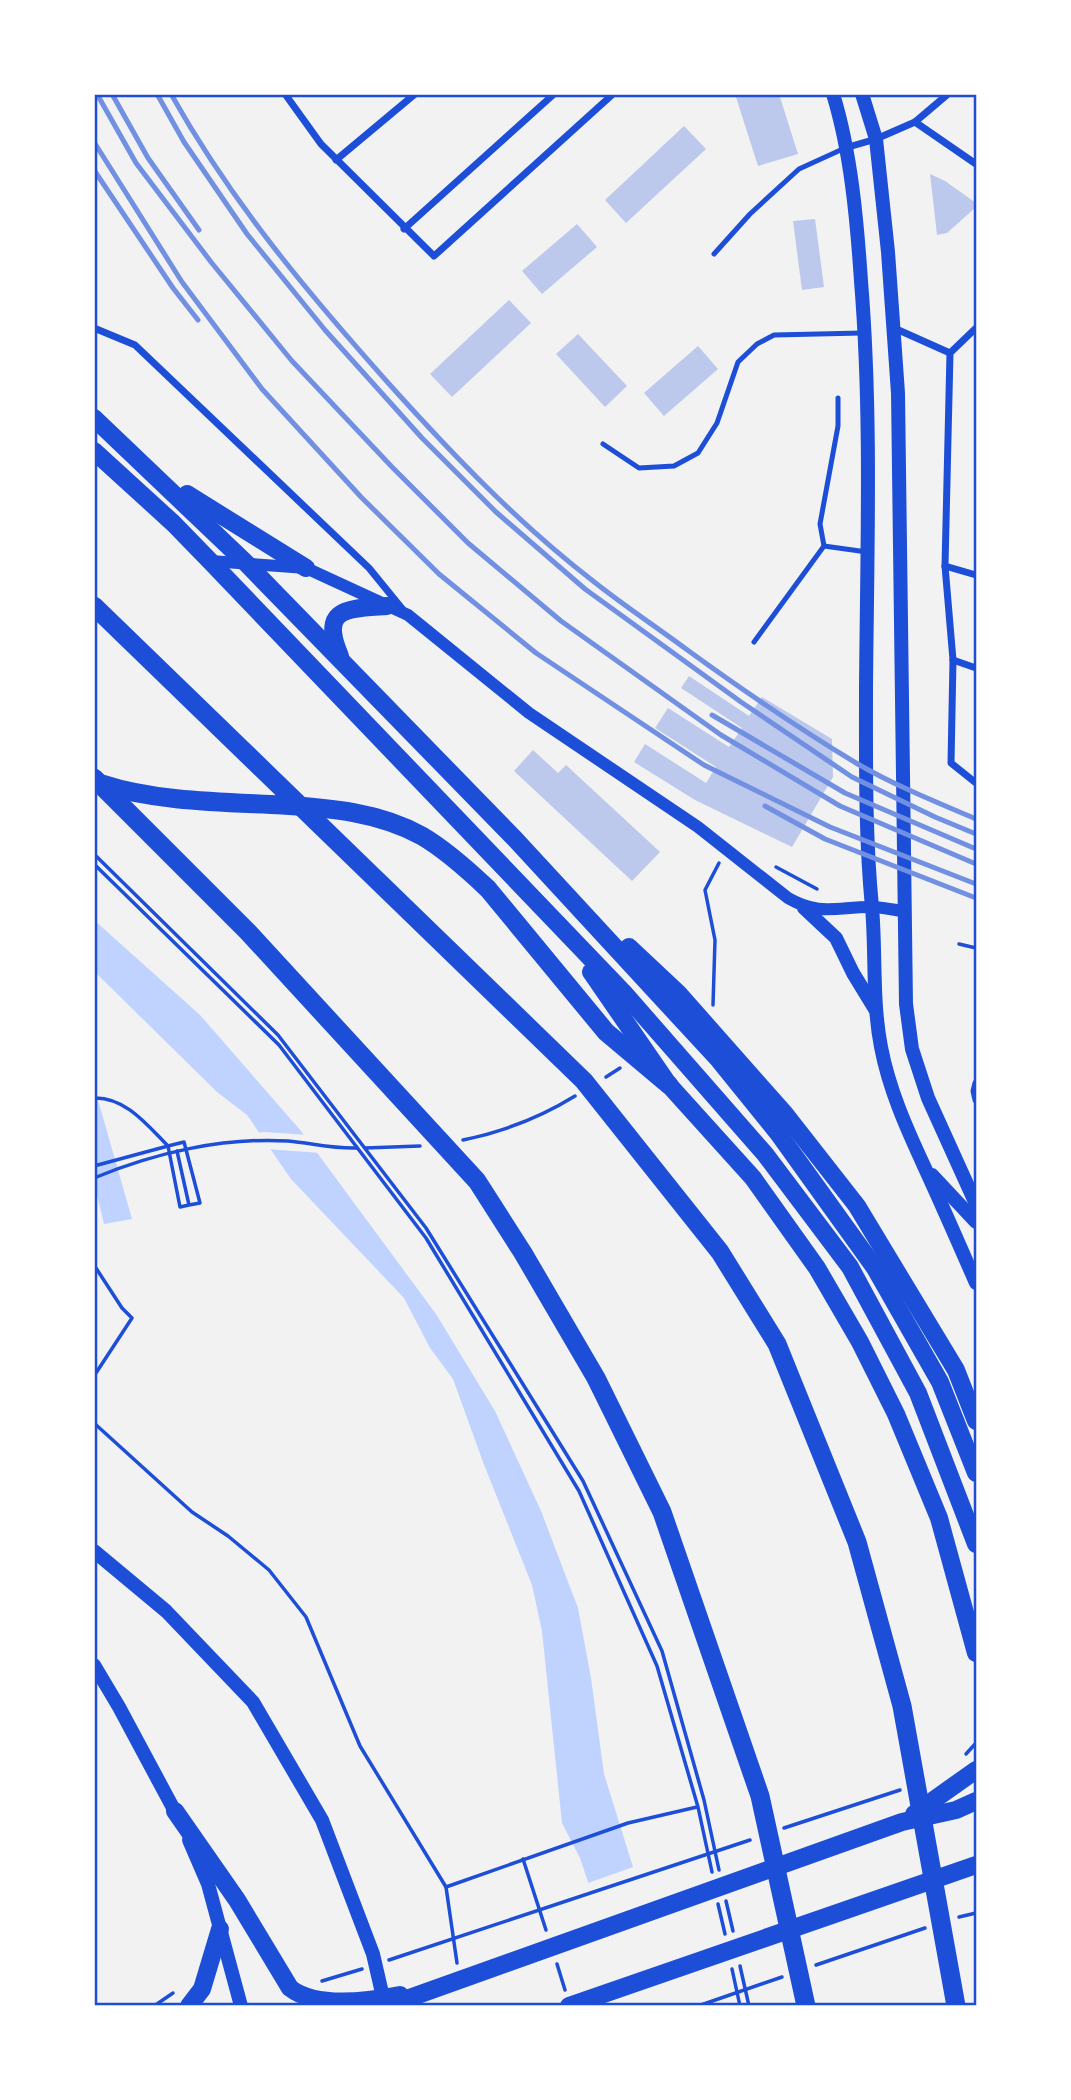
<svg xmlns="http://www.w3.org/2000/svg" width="1071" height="2100" viewBox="0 0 1071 2100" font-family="'Archivo Narrow',sans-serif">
<rect width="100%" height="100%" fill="#f2f2f2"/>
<g fill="#bfd3fe">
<path d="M94 920 200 1015 301 1131 436 1314 495 1411 541 1511 578 1608 591 1678 604 1774 676 2005H629L580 1858 562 1823 542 1631 532 1585 483 1462 453 1379 430 1348 404 1298 291 1179 247 1115 217 1092 95 972Z"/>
<path d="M94 1086 132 1219 104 1224 95 1187Z"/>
</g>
<g fill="#f2f2f2">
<path d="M265 1132 308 1135 321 1153 266 1149 255 1133Z"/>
<path d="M636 1866 680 2006H625L585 1884Z"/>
</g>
<g fill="#bdc9ec">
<path d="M735 94H779L798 154 758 166Z"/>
<path d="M684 126 706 149 626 223 605 200Z"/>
<path d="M930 174 945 181 976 203V207L947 233 937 235Z"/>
<path d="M815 219 824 287 802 290 793 221Z"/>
<path d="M577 224 597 247 542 294 522 271Z"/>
<path d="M509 300 531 323 452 397 430 374Z"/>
<path d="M578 334 627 386 605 407 556 354Z"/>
<path d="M698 346 718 369 664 416 644 393Z"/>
<path d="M689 676 749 716 762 697 832 739 833 777 792 847 695 800 634 762 645 744 706 783 716 767 655 728 668 708 729 747 742 728 681 688Z"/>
<path d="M533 750 558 773 566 765 660 852 632 881 514 771Z"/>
</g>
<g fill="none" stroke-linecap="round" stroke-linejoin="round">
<g stroke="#1d4ed8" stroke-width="3.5">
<path d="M94 854 278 1035 426 1228 583 1481 662 1651 704 1800 719 1870"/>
<path d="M94 864 279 1045 426 1238 579 1491 657 1666 698 1807 712 1872"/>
<path d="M776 867 817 889"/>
<path d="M959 944 976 948"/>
<path d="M713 1005 715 940 705 890 719 863"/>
<path d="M606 1077 620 1068"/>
<path d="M94 1098C126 1097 148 1126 168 1146L94 1166"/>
<path d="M463 1140C502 1132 541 1117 575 1096"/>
<path d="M365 1148 420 1146"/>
<path d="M177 1151 189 1205 200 1203 184 1142 168 1146 180 1207 189 1205"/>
<path d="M94 1178C154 1153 223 1137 288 1141 311 1143 334 1149 357 1148"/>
<path d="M94 1265 122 1308 132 1318 94 1376"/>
<path d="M94 1423 192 1512 228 1536 269 1570 306 1617 360 1746 446 1887 457 1963"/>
<path d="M966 1754 976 1743"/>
<path d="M784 1828 900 1790"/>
<path d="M523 1859 546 1930"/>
<path d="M446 1887 628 1823 697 1807"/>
<path d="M726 1901 733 1931"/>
<path d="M718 1904 725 1934"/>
<path d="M959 1917 976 1913"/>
<path d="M389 1960 750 1840"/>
<path d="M557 1964 565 1990"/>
<path d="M816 1965 925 1928"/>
<path d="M740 1966 749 2006"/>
<path d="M732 1969 740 2006"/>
<path d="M322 1981 362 1969"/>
<path d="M154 2006 173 1993"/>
<path d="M698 2006 782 1977"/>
</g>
<g stroke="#1d4ed8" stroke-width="5">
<path d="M714 254 750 214 799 169 845 148"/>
<path d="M603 444 639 468 674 466 698 453 717 423 738 362 757 344 774 335 862 333"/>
<path d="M824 546 820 524 838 426V398"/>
<path d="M754 642 824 546 867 552"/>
</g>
<g stroke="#1d4ed8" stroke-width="7">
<path d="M285 94 321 144 434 256 613 94"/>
<path d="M915 122 976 164"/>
<path d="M845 148 876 139 915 122 948 94"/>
<path d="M336 160 415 94"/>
<path d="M404 229 554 94"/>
<path d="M94 328 135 345 369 568 404 611"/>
<path d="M894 328 950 353"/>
<path d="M976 328 950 353 945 566 953 660 951 763 976 783"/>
<path d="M945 566 976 575"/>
<path d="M953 660 976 668"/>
<path d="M976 1083 974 1091 976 1100"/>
</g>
<path stroke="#1d4ed8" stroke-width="12" d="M210 561 306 568 408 615 529 713 698 827 788 898C819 916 837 907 870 907 882 907 893 910 904 911"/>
<g stroke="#1d4ed8" stroke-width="14">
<path d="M833 94C851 152 857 221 861 281 872 416 867 553 866 688 866 761 865 835 872 907 876 953 872 1001 881 1047 889 1089 906 1127 924 1166 942 1205 959 1244 976 1283"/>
<path d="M862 94 876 139 888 252 898 393 906 1004 912 1049 928 1098 976 1204"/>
<path d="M804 908 836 938 853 973 875 1009"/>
<path d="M932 1175 976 1222"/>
<path d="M94 1551 166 1611 253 1702 322 1820 373 1954 385 2006"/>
<path d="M94 1665 119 1707 179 1819"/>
<path d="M189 1840 208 1884 241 2006"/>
</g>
<g stroke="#1d4ed8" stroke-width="18">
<path d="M94 418 245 562 515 839 719 1060 778 1133 875 1268 940 1382 976 1473"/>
<path d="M94 451 173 523 210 561 624 993 765 1154 850 1267 918 1393 976 1544"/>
<path d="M187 494 306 568"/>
<path d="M340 656C319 607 348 609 387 606"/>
<path d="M629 947 678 993 785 1114 857 1206 956 1370 976 1421"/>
<path d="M591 972 669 1085 753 1178 817 1268 860 1342 896 1414 939 1518 976 1653"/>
<path d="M175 1811 237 1900 290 1988C317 2009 369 2001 400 1995"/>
<path d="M914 1814 976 1770"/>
<path d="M189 2006 202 1989 220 1929"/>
<path d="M387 2006 902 1822 956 1810 976 1801"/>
<path d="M569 2006 976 1865"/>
</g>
<g stroke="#1d4ed8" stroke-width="19">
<path d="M94 606 584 1081 720 1252 777 1344 857 1542 902 1706 956 2006"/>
<path d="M94 778 248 932 477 1181 523 1253 596 1378 662 1512 760 1796 806 2006"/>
<path d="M102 784C157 802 224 802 282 805 329 808 379 812 422 836 446 850 468 870 488 889L606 1032 669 1085"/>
</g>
<g stroke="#7290e2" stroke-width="5">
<path d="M97 94 136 163 211 262 292 361 392 467 468 543 561 621 721 735 840 806 976 864"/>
<path d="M112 94 148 158 199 230"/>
<path d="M157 94 184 142 247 234 325 330 422 438 496 512 585 589 741 702 852 777 935 817 976 834"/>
<path d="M171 94C232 203 308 293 390 385 453 455 518 523 593 581 623 605 655 626 686 649 741 689 798 728 856 763 894 785 936 802 976 819"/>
<path d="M94 142 182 282 262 389 361 497 439 574 536 653 704 765 830 827 976 884"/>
<path d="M94 170 173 288 198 320"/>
<path d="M712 715 845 793 976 849"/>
<path d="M765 806 825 839 976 898"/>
</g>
</g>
<rect width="1071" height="2100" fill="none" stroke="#ffffff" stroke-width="192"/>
<rect x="96" y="96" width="879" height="1908" fill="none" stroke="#1d4ed8" stroke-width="2.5"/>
</svg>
